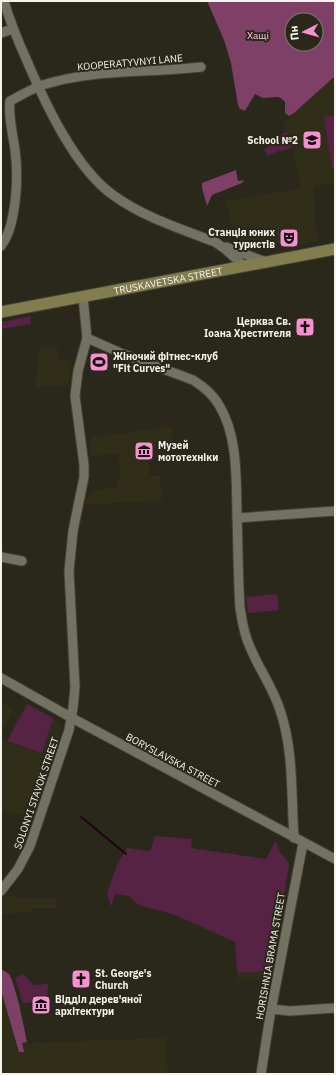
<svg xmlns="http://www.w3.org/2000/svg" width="336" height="1075" viewBox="0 0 336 1075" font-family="'IBM Plex Sans',sans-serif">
<rect width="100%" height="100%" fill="#29281a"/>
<g fill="#302e19">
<path d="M335 76V183L314 186 316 231 319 241 299 245 298 237 280 241V243L269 245 268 243 251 247 236 241 226 201 301 188 293 148 283 123Z"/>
<path d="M42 346 58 348 57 359 72 361 68 385 35 387 39 352Z"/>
<path d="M171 426 173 445 147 449 150 476H160L162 500 85 505 86 498H88L90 492 116 487 121 471 118 454 91 456 90 443 92 438Z"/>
<path d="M1 702 14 709 1 733Z"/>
<path d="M53 718 61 724V732L46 779H45L34 817 1 811V738L11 744 42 753Z"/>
<path d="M5 895 27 899H56V908H31V912L1 914V900Z"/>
<path d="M1 969 22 1043 165 1038 168 1074H1Z"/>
<path d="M263 972V979L238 980V973Z"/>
</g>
<g fill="#562344">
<path d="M335 115V168H332L324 117Z"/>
<path d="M286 131 292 148 276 152 267 156 264 150Z"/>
<path d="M30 316 31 324 1 329V322Z"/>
<path d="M277 594 279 610 248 613 246 597Z"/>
<path d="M27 704 53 718 42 753 7 741Z"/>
<path d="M155 836 192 839 191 848 266 859 276 840C277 845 278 850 281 854 284 858 288 859 289 865L271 971 237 973 235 942 175 915 139 905 129 896 115 894 111 907 107 893 118 863 127 848 150 851Z"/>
<path d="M24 974 33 985 48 984 47 1001 23 1003 15 978Z"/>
</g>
<g fill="#7e4067" fill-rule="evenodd">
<path d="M207 1H334L335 76 294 113 289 116 285 113V102C279 94 273 98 264 98 261 98 258 95 255 94L245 111 240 109 238 105 231 63 224 40ZM292 20H316V44H292Z"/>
<path d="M236 170 238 181 244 180 242 183 212 195 207 206 202 188V183Z"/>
<path d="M3 970 9 974 12 980 19 1004 27 1042 22 1043 24 1052H19L1 990V971Z"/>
</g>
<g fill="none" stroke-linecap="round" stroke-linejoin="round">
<path stroke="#220017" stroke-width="2" d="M80 816 126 854"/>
<g stroke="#444337" stroke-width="11">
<g id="minor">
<path d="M4 1C10 22 18 41 27 61 45 103 75 168 113 195 143 217 181 229 215 242L225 249 244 266"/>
<path d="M1 33 13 29"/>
<path d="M1 246C8 237 11 226 13 215 17 193 18 172 15 150 13 134 8 117 10 101 22 95 34 87 46 84 96 69 149 73 201 67"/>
<path d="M226 247 266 262"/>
<path d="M87 338 123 354 193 380C204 387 213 394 219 405 238 436 236 478 237 513 238 545 238 577 240 608 242 621 244 635 250 647 259 669 273 688 280 710 294 751 291 795 294 838"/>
<path d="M237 518 335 511"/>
<path d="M1 557 22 561"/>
<path d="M1 678 72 718 335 859"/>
<path d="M1 891 18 869 30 846 69 730 73 708 75 687 69 571 73 531 84 477V465L75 396 78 371 87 338 83 297"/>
<path d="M271 1009 290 1011 335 1008"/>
<path d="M261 1074 270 1016 303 843"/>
</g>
</g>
<g stroke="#444337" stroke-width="13">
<g id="major">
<path id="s1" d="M1 312 335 249"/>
</g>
</g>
<use href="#minor" stroke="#737262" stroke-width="9"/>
<use href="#major" stroke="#817d4e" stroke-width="11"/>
</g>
<defs>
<g id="school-square" transform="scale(1)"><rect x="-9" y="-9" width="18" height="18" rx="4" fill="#f690cf" stroke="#29281a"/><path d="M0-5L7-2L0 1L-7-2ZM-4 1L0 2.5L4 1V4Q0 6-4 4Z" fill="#111"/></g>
<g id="theatre-square" transform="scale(1)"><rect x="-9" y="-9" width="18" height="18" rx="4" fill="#f690cf" stroke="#29281a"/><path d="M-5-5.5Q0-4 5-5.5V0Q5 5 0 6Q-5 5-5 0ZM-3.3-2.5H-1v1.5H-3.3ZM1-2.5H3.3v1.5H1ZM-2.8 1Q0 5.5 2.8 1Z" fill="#111"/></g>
<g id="church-square" transform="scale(1)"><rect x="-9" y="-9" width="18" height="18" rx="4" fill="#f690cf" stroke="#29281a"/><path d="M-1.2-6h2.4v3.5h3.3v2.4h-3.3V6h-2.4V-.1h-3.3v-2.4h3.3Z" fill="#111"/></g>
<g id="stadium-square" transform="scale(1)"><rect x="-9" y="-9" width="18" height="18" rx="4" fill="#f690cf" stroke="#29281a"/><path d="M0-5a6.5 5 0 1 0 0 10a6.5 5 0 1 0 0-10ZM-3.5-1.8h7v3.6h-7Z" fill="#111"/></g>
<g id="museum-square" transform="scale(1)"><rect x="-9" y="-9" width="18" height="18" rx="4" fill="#f690cf" stroke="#29281a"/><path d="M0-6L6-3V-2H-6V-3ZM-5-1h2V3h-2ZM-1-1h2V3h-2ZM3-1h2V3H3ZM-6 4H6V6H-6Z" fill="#111"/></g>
</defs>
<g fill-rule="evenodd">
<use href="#school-square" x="312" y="140"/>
<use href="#theatre-square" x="289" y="238"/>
<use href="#church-square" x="305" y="327"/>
<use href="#stadium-square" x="99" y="362"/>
<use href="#museum-square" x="144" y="451"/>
<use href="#church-square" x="81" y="979"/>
<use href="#museum-square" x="41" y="1005"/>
</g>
<g text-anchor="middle" stroke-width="4" stroke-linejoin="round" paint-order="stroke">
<g font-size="10" fill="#fdc3e4" stroke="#29281a">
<text x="258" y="39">Хащі</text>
</g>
<g font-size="10" fill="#f4f4ea" stroke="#29281a">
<text transform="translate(130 62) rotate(-5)" y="4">KOOPERATYVNYI LANE</text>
<text dy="4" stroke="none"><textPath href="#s1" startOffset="170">TRUSKAVETSKA STREET</textPath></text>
<text transform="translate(173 760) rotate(28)" y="4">BORYSLAVSKA STREET</text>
<text transform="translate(36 793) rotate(-71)" y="4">SOLONYI STAVOK STREET</text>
<text transform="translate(270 956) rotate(-80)" y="4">HORISHNIA BRAMA STREET</text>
</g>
<g font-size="10" font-weight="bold" fill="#f4f4ea" stroke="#29281a" text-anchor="start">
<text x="298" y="144" text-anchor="end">School №2</text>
<text x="275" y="236" text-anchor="end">Станція юних<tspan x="275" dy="12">туристів</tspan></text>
<text x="291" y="325" text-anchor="end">Церква Св.<tspan x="291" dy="12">Іоана Хрестителя</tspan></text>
<text x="113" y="360">Жіночий фітнес-клуб<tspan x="113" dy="12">"Fit Curves"</tspan></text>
<text x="158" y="449">Музей<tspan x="158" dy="12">мототехніки</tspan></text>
<text x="95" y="977">St. George's<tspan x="95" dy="12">Church</tspan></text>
<text x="55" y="1003">Відділ дерев'яної<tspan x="55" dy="12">архітектури</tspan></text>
</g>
</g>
<rect width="336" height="1075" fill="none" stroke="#f4f4ea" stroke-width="4"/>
<g transform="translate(304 32) rotate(264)"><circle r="19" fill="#29281a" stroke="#7a7a6d"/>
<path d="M0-3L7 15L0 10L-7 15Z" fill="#f690cf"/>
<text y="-6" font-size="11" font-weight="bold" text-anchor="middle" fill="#f4f4ea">Пн</text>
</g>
</svg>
